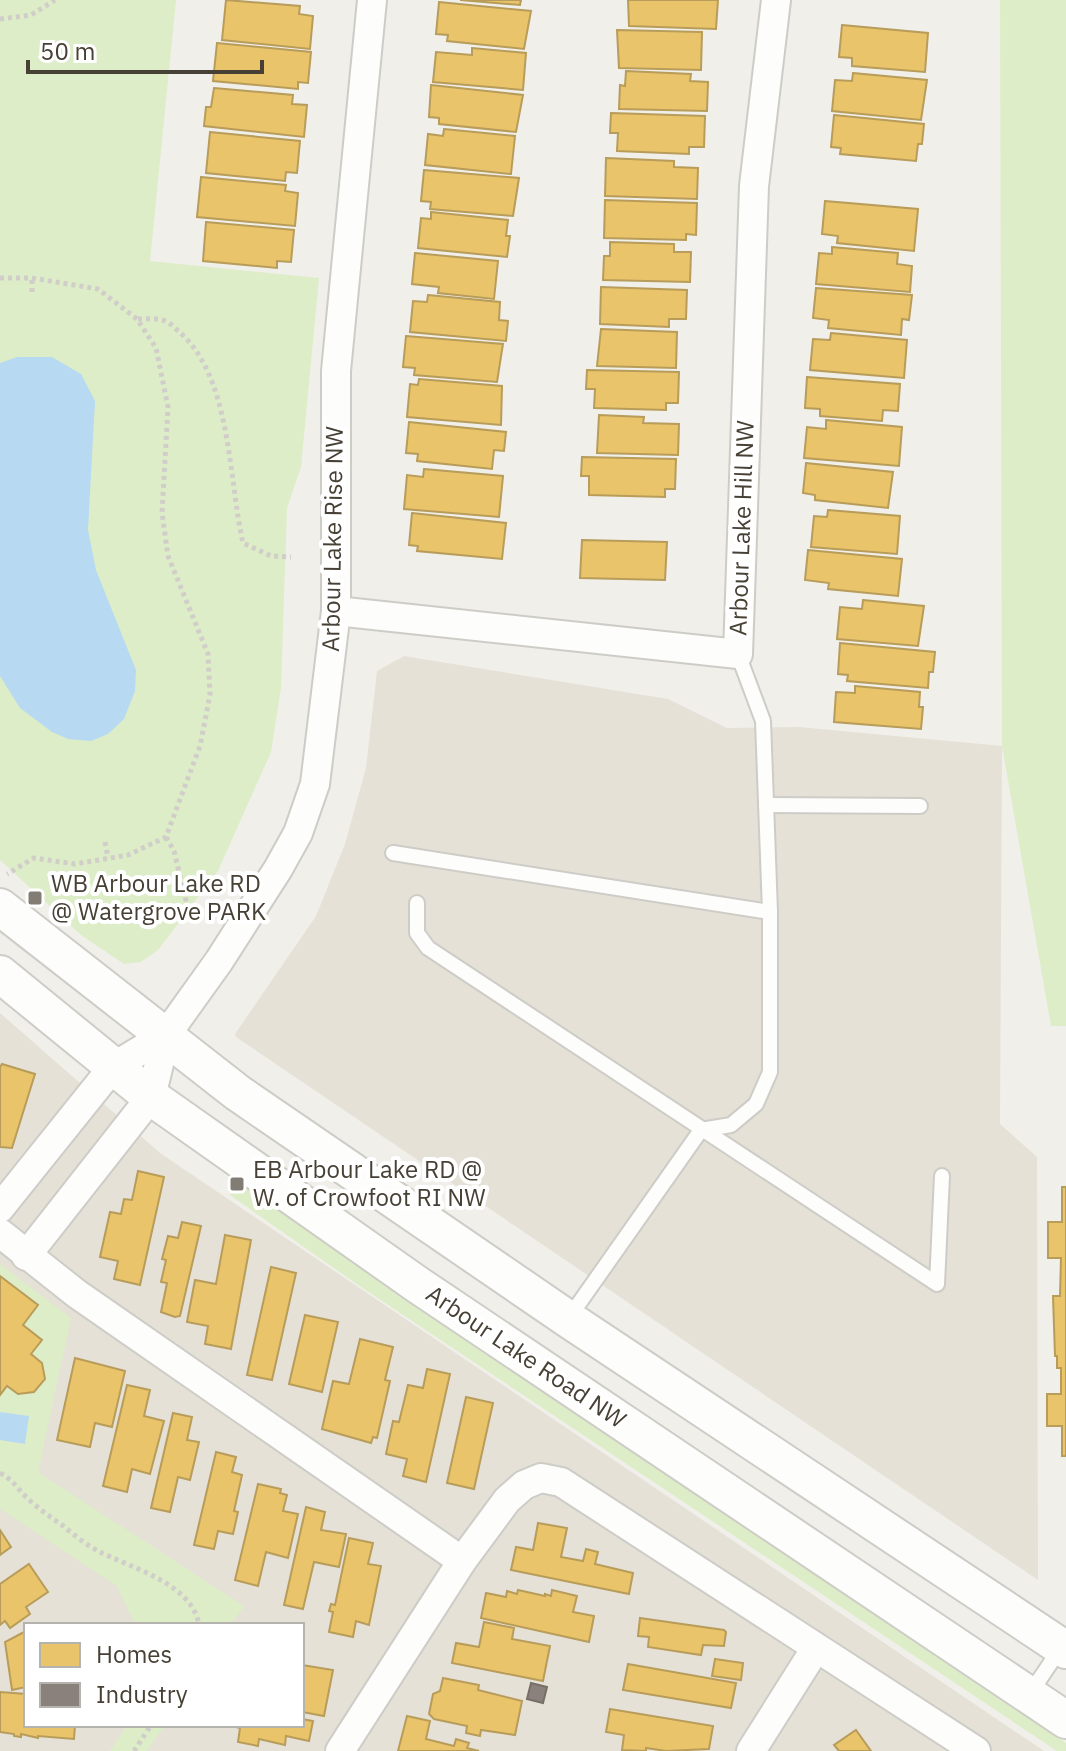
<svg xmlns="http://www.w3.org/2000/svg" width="1066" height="1751" viewBox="0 0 1066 1751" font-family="'IBM Plex Sans',sans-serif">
<rect width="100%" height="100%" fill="#f0efea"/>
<g fill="#e5e1d7" fill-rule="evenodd">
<path d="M404 656 668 699 727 728 799 727 1002 746 1000 1124 1037 1157 1038 1580 236 1037 235 1034 316 916 345 844 366 768 377 671Z"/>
<path d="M0 1013 160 1153 1044 1751H0ZM26 1625H302V1725H26Z"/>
</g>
<g fill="#ddedc8">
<path d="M0 0H176L150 261 319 278 301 467 287 508 281 688 271 752 218 871 158 950 141 962 124 964 81 935 0 860Z"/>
<path d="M1000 0H1066V1026H1051L1002 746Z"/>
<path d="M239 1183 466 1340 1066 1743V1751H1057L358 1285 230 1195Z"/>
<path d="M0 1264 71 1318 38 1472 244 1606 231 1625H135L117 1586 0 1509Z"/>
<path d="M127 1725H165L147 1751H110Z"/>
</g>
<g fill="#b7daf2">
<path d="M17 357H52L81 374 95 401 88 530 96 570 136 670 135 691 124 719 108 734 91 741 68 739 52 732 20 708 0 676V363Z"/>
<path d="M0 1412 29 1416 25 1444 0 1440Z"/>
</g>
<g fill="#e9c46a" stroke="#b89c5a" stroke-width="2">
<path d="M226 0 300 6 299 14 313 16 310 49 222 40Z"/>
<path d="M460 0H521L520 5Z"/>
<path d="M628 0H718L716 29 629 26Z"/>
<path d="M439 2 531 11 524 49 447 41 448 35 436 34Z"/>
<path d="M842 25 928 33 925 72 852 66V58L839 57Z"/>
<path d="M617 30 702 32 701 70 619 68Z"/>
<path d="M217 43 311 52 308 83 298 82V89L213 81Z"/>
<path d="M472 48 526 53 523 90 433 82 436 52 472 55Z"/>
<path d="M626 71 691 74 690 81 708 82 707 111 619 109 620 85 625 86Z"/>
<path d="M853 73 927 80 921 120 832 111 835 80 852 81Z"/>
<path d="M431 85 523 95 516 132 439 124V118L429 117Z"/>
<path d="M214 88 293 95 292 104 307 105 304 137 204 126 206 107H211Z"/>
<path d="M611 113 705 116 704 147H689V154L617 151 618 133H610Z"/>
<path d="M834 115 924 124 922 144H918L916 161 840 154 841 148 831 147Z"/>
<path d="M444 129 515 136 511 174 425 165 428 134 443 136Z"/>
<path d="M210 132 300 141 297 173 286 172 285 181 206 173Z"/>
<path d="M606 158 674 161V167L698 168 697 199 605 196Z"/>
<path d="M424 170 519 178 513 216 430 209 431 202 421 201Z"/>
<path d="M201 177 286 185 285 191 298 193 295 226 197 217Z"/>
<path d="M605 200 697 203 696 235 686 234V240L604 238Z"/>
<path d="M825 201 918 209 914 251 837 243 838 236 822 234Z"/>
<path d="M431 212 508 220 506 236H510L507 257 418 248 421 218 431 219Z"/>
<path d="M206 222 294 230 291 262 277 261V268L203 261Z"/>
<path d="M610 242 674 244V252H691L690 282 603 280 604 256H610Z"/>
<path d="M832 247 898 253 897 264 912 266 910 292 816 284 819 253 832 254Z"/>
<path d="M415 253 498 261 494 299 438 293 439 287 412 284Z"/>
<path d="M601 287 687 290 686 319H669V327L600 324Z"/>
<path d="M816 288 912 295 909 320 902 319 901 335 828 328 829 320 813 318Z"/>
<path d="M428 295 500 302 499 320 508 321 506 341 410 332 413 301 427 302Z"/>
<path d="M601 329 677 332 676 368 597 366Z"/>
<path d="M831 333 907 340 904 378 810 370 813 339 830 340Z"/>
<path d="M406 336 503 344 497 382 414 375 415 368 403 367Z"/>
<path d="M587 370 679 372 678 403H666V410L594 408 595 389H586Z"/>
<path d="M807 377 900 384 898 411 883 410 882 421 820 416V409L805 408Z"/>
<path d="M419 379 502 386 501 425 407 417 410 384 418 385Z"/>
<path d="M599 415 644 417 643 423 679 424 678 455 597 453Z"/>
<path d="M826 420 902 427 899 466 804 458 807 427 826 429Z"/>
<path d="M409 422 506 432 504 451 494 450 492 469 417 461 418 454 406 453Z"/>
<path d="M582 457 676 459 675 489H665V497L589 495V476H581Z"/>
<path d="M806 463 893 472 888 508 815 500V495L803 493Z"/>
<path d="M424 469 503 476 499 517 404 509 407 475 423 477Z"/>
<path d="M828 510 900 516 897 554 811 547 814 516 827 517Z"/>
<path d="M412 513 506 523 502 559 417 551 418 546 409 545Z"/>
<path d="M582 540 667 542 665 580 580 578Z"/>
<path d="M808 550 902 559 898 596 828 589 829 583 805 580Z"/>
<path d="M863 600 924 606 918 646 837 639 840 607 862 609Z"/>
<path d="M840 643 935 652 933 672H929L928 688 847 681 848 675 838 674Z"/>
<path d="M855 686 920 692 919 707H923L921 729 834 722 836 692 855 693Z"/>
<path d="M2 1064 35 1074 12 1148 0 1147V1067Z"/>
<path d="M138 1171 164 1177 140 1285 114 1279 118 1261 100 1257 110 1212 121 1214 124 1199 132 1200Z"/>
<path d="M1062 1187H1066V1456H1062V1426H1047V1394H1061V1368H1057V1356H1055L1053 1296H1060L1061 1258H1048V1222H1062Z"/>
<path d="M182 1222 201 1226 180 1316 175 1317 161 1312 167 1283 161 1282 166 1260 162 1259 168 1236 178 1238Z"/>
<path d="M225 1235 251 1240 231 1349 205 1344 208 1326 187 1322 195 1280 216 1284Z"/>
<path d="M271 1267 296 1273 272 1380 247 1375Z"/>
<path d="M0 1276 38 1305 23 1325 42 1340 31 1354 42 1363 45 1379 34 1392 18 1394 7 1386 0 1395Z"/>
<path d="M305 1315 338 1322 322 1392 289 1384Z"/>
<path d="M360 1339 393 1347 385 1380 390 1381 377 1438 373 1437 371 1443 322 1429 333 1381 349 1384Z"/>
<path d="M75 1358 125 1371 112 1427 95 1423 90 1447 57 1440Z"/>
<path d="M427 1369 450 1374 426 1482 403 1476 407 1459 386 1454 393 1421 399 1422 408 1385 423 1388Z"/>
<path d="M127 1385 150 1390 144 1416 164 1421 150 1474 132 1469 127 1492 103 1486Z"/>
<path d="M466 1397 493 1403 474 1489 447 1483Z"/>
<path d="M173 1413 192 1417 187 1440 199 1442 190 1480 178 1477 170 1512 151 1508Z"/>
<path d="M216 1452 236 1457 232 1472 242 1475 234 1511 238 1512 233 1534 218 1531 214 1549 194 1545Z"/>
<path d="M258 1484 281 1489 280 1493 287 1495 283 1511 298 1514 288 1558 266 1552 258 1586 235 1580Z"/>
<path d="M306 1507 325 1512 321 1530 346 1534 339 1567 314 1562 303 1609 284 1605Z"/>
<path d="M538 1523 567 1528 561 1557 583 1561 586 1549 598 1552 595 1564 633 1573 629 1594 511 1570 516 1547 533 1550Z"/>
<path d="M0 1530 11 1547 0 1555Z"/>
<path d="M349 1538 373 1543 368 1564 381 1566 369 1625 356 1621 353 1637 329 1632 333 1612 329 1611 331 1604 335 1605Z"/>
<path d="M29 1564 48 1592 26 1607 30 1614 10 1628 5 1621 0 1625V1584Z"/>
<path d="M518 1590 545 1596V1594L551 1596 552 1590 577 1596 573 1612 594 1616 589 1642 481 1618 486 1593 506 1597 507 1591 517 1594Z"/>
<path d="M640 1618 724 1630 726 1632 724 1646 703 1645 701 1655 648 1647 649 1637 638 1636Z"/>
<path d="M484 1622 514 1628 512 1639 550 1646 543 1681 452 1663 456 1643 479 1647Z"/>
<path d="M26 1631V1687L12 1690 5 1642Z"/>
<path d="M715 1659 743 1663 741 1680 712 1676Z"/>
<path d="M628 1664 736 1683 731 1708 623 1690Z"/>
<path d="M302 1665 333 1670 324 1716 302 1712Z"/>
<path d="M443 1678 479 1685 478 1690 522 1701 515 1735 481 1730 480 1736 466 1733 467 1726 434 1719 429 1714 433 1694 440 1691Z"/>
<path d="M0 1692 26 1694V1725H75L74 1739 38 1736V1738L21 1734V1737L14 1736V1734L0 1732Z"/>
<path d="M610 1709 713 1726 709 1749 666 1751 646 1748V1751L622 1750 624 1735 606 1732Z"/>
<path d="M407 1716 430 1721 426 1739 454 1746 456 1739 469 1743 467 1748 479 1751H398Z"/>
<path d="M302 1719 313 1721 309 1741 286 1736 285 1745 259 1739 258 1746 238 1742 240 1728 228 1725H302Z"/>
<path d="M856 1730 871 1751H839L834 1745Z"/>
</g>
<path fill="#8a817c" stroke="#766e67" stroke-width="2" d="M531 1683 547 1687 543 1703 527 1699Z"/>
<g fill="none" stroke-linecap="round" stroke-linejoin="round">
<g stroke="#ceccc7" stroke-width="18">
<g id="service">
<path d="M766 805 920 806"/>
<path d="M393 853 770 912"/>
<path d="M417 903V933L428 948 937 1284 942 1176"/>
<path d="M568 1319 701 1130 731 1125 756 1104 770 1072V912L763 721 738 654"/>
<path d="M1029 1695 1062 1646"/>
</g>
</g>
<g stroke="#ceccc7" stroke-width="32">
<g id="minor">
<path d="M336 611 738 654 754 186 776 0"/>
<path d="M0 1208 113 1067 166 1035"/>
<path d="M0 1233 77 1294 462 1561"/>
<path d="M26 1256 151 1097 166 1035 219 961 278 869 298 833 315 784 336 611V371L372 0"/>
<path d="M340 1751 462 1561 507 1500 524 1485 541 1478 561 1482 976 1751"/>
<path d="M751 1751 816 1648"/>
</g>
</g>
<g stroke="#ceccc7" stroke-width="40">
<g id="tertiary">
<path d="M0 907 238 1093 568 1319 1066 1650"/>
<path d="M0 974 151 1097 418 1285 1066 1720"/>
</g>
</g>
<g stroke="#d1ceca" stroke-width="5" stroke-dasharray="4 4" stroke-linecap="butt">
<path d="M0 19 31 15 55 0"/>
<path d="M0 278H32L98 289 137 319 156 348 168 407 162 513 168 556 208 654 210 695 200 746 166 837 128 855 75 864 34 858 7 874"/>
<path d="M32 292V278"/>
<path d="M138 319C146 319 155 318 162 320 168 321 173 326 177 330 232 375 228 478 243 543L271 556 291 557"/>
<path d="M166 837 174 851 190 917"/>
<path d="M105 842 108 858"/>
<path d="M0 1473C12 1479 18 1489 27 1498 38 1508 50 1517 62 1525 73 1534 85 1544 98 1551 131 1568 192 1583 199 1625"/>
<path d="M134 1751 151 1725"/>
</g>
<use href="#service" stroke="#fdfdfc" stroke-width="14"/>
<use href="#minor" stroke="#fdfdfc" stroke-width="28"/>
<use href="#tertiary" stroke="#fdfdfc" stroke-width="36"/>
</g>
<g fill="#827d74" stroke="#fff" stroke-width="3">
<rect x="27" y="890" width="16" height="16" rx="4"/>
<rect x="229" y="1176" width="16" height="16" rx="4"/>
</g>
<g text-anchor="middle" stroke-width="8" stroke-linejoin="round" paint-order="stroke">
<g font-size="24" fill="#474035" stroke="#fff">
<text transform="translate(742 528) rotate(-88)" y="8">Arbour Lake Hill NW</text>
<text transform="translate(333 539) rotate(-89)" y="8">Arbour Lake Rise NW</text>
<text transform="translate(526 1357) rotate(34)" y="8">Arbour Lake Road NW</text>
</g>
<g font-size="24" fill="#474035" stroke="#fff" text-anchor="start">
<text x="51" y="892">WB Arbour Lake RD<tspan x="51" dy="28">@ Watergrove PARK</tspan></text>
<text x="253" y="1178">EB Arbour Lake RD @<tspan x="253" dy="28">W. of Crowfoot RI NW</tspan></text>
</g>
</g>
<rect x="24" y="1623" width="280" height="104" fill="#ffffff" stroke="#b5b3ae" stroke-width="2"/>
<rect x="40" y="1643" width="40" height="24" fill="#e9c46a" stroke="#b5b3ae" stroke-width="2"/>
<text x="96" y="1663" font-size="24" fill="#474035">Homes</text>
<rect x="40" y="1683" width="40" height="24" fill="#8a817c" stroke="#b5b3ae" stroke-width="2"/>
<text x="96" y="1703" font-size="24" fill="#474035">Industry</text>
<path d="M28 60v12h234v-12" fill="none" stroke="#474035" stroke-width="4"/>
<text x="40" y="60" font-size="24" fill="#474035" stroke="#ffffff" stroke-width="6" paint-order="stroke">50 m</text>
</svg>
